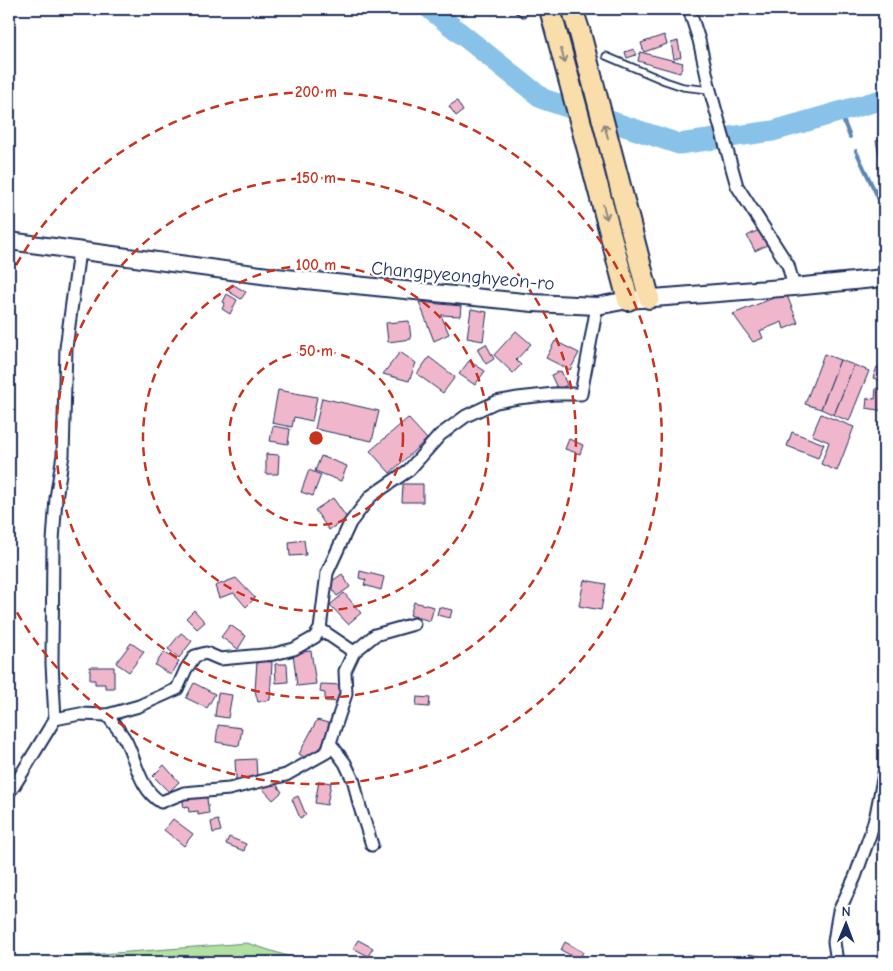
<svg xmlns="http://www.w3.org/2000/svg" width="893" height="971" viewBox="0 0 893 971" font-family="'Comic Neue',sans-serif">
<rect width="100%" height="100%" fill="#fff"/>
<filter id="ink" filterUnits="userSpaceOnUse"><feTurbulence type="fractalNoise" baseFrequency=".02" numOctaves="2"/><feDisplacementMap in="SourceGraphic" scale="10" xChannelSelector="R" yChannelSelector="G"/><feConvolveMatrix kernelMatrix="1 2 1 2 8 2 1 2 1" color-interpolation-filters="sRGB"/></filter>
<g filter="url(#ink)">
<path fill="#b1e09f" stroke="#66887e" d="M247 943 306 962H9V961Z"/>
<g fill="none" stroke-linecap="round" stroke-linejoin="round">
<g stroke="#5d87b1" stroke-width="4">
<path d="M840 112 850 137"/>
<path d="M856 151 880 202 884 208"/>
</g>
<path stroke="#89c2e8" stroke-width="21" d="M430 9 543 99 679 144 773 131 884 99"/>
</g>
<g fill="#f0b7cc" stroke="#1b2f5e">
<path d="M664 35 667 44 644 52 641 43Z"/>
<path d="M678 41 681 57 674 59 671 43Z"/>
<path d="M634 49 636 55 627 58 625 52Z"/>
<path d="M640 52 683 63 680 73 638 61Z"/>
<path d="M457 101 463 111 456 116 449 106Z"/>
<path d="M884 139V162L881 163 876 141Z"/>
<path d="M759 230 767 245 755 251 747 236Z"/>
<path d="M232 284 246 292 241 299 228 291Z"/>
<path d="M786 293 798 323 784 329 782 322 760 331 763 338 753 342 733 314Z"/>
<path d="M227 294 237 300 230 314 222 309 225 303 223 302Z"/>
<path d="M419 302 461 306 460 316 441 315 449 334 434 341Z"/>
<path d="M471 309 487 312 483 341 467 338Z"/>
<path d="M409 321 411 339 388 342 386 323Z"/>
<path d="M516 331 531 344 516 360 521 365 513 373 494 355Z"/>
<path d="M555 341 579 353 570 370 546 358Z"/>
<path d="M486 344 494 359 486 364 477 349Z"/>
<path d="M400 352 416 363 409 381 383 374Z"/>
<path d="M824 354 840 360 821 409 805 404Z"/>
<path d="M429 357 455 377 443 393 417 374Z"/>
<path d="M840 360 854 365 834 415 821 409Z"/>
<path d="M469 361 485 371 475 385 459 374Z"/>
<path d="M854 365 869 371 849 421 834 415Z"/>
<path d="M877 367 884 370V382L873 378Z"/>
<path d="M561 371 567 385 558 390 551 375Z"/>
<path d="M876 388 884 390V411L866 408 867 398 875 399Z"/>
<path d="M278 390 317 397 312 421 294 417 292 427 272 423Z"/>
<path d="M322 398 379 411 372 441 315 429Z"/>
<path d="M821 414 854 427 837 471 821 464 829 442 812 435Z"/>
<path d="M408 418 427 439 390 473 370 451Z"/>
<path d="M273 426 290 429 288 444 270 441Z"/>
<path d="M792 432 824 444 818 458 787 446Z"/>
<path d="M569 439 583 445 580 454 565 449Z"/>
<path d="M266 454 279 455 278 474H266Z"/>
<path d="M321 456 347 466 341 481 315 471Z"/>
<path d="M309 470 321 475 313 496 301 492Z"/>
<path d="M403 484H423V502H402Z"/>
<path d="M333 498 347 518 329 530 315 510Z"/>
<path d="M304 540 306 555 290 556 289 542Z"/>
<path d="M360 571 384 577 381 590 364 585 366 580 359 578Z"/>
<path d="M342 574 350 587 337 596 328 584Z"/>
<path d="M236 578 255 598 246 607 234 593 219 598 215 586Z"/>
<path d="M584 580 606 584 601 610 579 606Z"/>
<path d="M344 593 361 613 348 624 330 605Z"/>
<path d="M414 602 434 607 430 621 410 615Z"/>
<path d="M439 607 452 610 450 618 437 615Z"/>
<path d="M194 610 205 622 197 629 186 618Z"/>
<path d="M230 625 246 636 238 649 221 637Z"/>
<path d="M181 633 192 641 179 658 168 649Z"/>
<path d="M131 643 144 652 129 672 116 663Z"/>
<path d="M311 651 316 684 297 686 293 653Z"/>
<path d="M164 652 179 662 171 675 155 665Z"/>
<path d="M257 661 272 662 270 700 258 702 255 691Z"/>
<path d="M275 664H287L288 682 276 683Z"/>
<path d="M90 667H114V688H105V684H95V680H90Z"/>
<path d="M194 683 215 694 207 708 186 698Z"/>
<path d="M321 684 342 685 341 702 325 701V693L320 692Z"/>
<path d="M218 693 232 695 228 718 215 716Z"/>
<path d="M417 697 430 698 429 707 416 706Z"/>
<path d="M317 720 332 724 324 749 307 759 299 754Z"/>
<path d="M218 725 242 728 239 746 216 742Z"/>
<path d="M256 759 257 778 236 779 235 760Z"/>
<path d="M164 765 179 782 169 792 153 776Z"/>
<path d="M273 780 282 792 273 800 263 789Z"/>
<path d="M319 781 331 783 327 805 315 803Z"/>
<path d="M206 792 209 813 198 815V811L189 812 188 807 184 808 182 796Z"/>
<path d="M298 796 306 815 300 818 292 799Z"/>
<path d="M173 819 193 834 184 846 164 830Z"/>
<path d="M218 820 221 831 213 833 211 822Z"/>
<path d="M229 837 246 844 244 851 226 844Z"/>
<path d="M358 940 373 948 368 956 353 948Z"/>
<path d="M565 942 583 952 579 960 561 950Z"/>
<path d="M749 954 769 958V962H747Z"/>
</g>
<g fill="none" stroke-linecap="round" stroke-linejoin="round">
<g stroke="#1b2f5e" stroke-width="9">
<g id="service">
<path d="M517 9 523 13"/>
<path d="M606 56 665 81 683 87 710 90"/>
</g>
</g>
<g stroke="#1b2f5e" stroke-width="15">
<g id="minor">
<path d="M689 9 699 40 710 90 737 186 788 265 794 287"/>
<path d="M320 629 354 652"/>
<path d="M107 715C113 723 121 732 126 741 136 761 140 790 161 802L184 793 229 789 286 775 327 752 346 694 345 671 354 652 375 635 414 624"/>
<path d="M55 719 80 714 107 715 139 706 177 689 186 669 195 656 206 653 220 659 274 654 294 649 315 637 320 629 327 573 350 523 371 496 409 470 440 435 466 416 496 402 518 398 554 394H581L597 306"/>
<path d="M330 743 345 763 354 782 359 804 372 845"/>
<path d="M9 792 14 786 55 719 52 664 53 541 56 498 63 455 66 348 79 251"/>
<path d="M837 962 834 942 837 922 839 911 855 877 870 835 876 815 884 774"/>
</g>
</g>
<g stroke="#1b2f5e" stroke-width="20">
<path id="secondary" d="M9 241 276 277 533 303 597 306 628 300 794 287 884 278"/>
</g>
<g stroke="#1b2f5e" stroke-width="24">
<g id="motorway">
<path d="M572 9 580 33"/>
<path d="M592 165 628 300"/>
<path d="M618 178 649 298"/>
</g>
</g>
<use href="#service" stroke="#fff" stroke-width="5.5"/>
<use href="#minor" stroke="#fff" stroke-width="11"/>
<use href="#secondary" stroke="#fff" stroke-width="16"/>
<use href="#motorway" stroke="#f9deab" stroke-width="20"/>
<g stroke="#1b2f5e" stroke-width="24" stroke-linecap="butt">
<g id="motorway-bridge">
<path d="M550 9 592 165"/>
<path d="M580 33 618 178"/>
</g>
</g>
<use href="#motorway-bridge" stroke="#f9deab" stroke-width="20"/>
</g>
<defs><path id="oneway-shaft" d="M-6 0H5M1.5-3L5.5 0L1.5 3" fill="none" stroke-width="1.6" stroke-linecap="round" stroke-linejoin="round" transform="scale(1.25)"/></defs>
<g stroke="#8a8684">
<use href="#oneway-shaft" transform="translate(563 56) rotate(75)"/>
<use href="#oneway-shaft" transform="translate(606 131) rotate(-105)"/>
<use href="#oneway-shaft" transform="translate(605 212) rotate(75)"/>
</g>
</g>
<g fill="none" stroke="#c8321e" stroke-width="2.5" stroke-dasharray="9 6">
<circle cx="316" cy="438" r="87"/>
<circle cx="316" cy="438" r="173"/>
<circle cx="316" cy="438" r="260"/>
<path d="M9 278A346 346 0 1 1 9 598"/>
</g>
<g text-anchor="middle" stroke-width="5" stroke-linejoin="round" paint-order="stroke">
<g font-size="19" fill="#1b2f5e" stroke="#fff">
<text transform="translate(463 275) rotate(5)" y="7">Changpyeonghyeon-ro</text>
</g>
</g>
<circle cx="316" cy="438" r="8" fill="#c8321e" stroke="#fff" stroke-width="2.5"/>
<g font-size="15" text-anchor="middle" font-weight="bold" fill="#c8321e" stroke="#fff" stroke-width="5" stroke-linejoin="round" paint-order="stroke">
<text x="316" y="97">200 m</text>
<text x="316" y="183">150 m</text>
<text x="316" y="270">100 m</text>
<text x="316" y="356">50 m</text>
</g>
<rect width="893" height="971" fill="none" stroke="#fff" stroke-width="30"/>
<rect x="15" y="15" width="863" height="941" fill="none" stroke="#1b2f5e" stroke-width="2" filter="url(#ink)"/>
<g transform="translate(846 924) rotate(1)" stroke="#ffffff" stroke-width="4" paint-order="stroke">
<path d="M0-4L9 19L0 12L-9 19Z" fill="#1b2f5e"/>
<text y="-8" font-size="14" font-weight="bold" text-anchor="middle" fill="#1b2f5e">N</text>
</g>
</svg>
